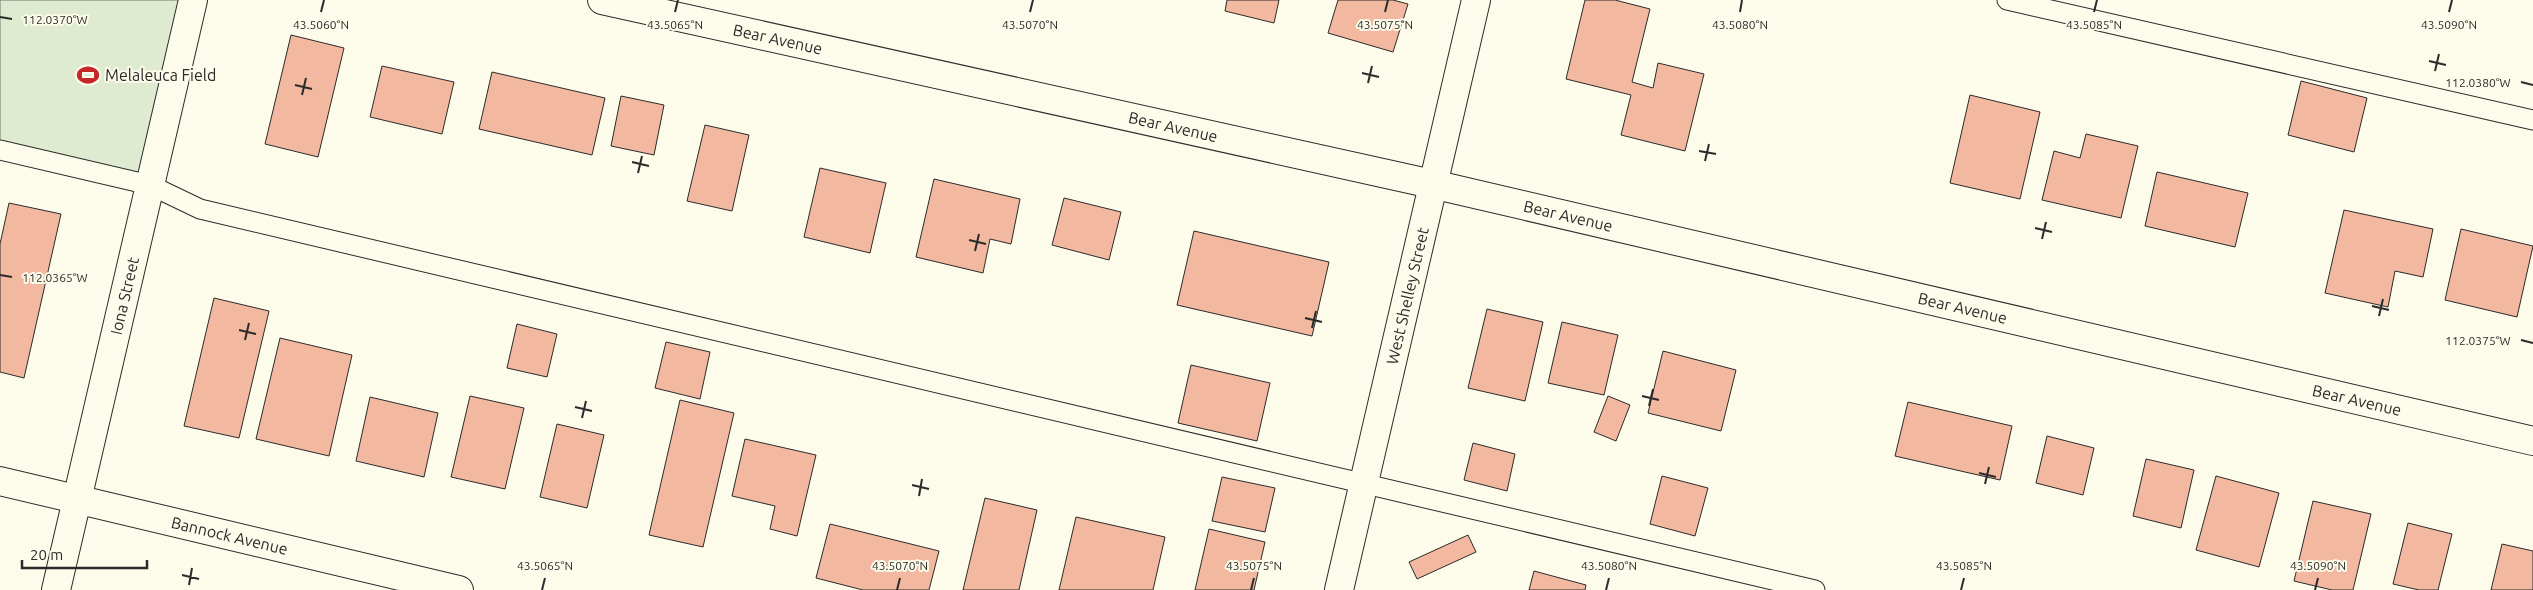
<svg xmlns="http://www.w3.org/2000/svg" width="2533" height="590" viewBox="0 0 2533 590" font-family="Ubuntu,sans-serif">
<rect width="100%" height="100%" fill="#fdfbea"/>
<path fill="#deebd1" stroke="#74746e" d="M0 0H193L150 185 0 150Z"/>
<g fill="#f2b8a0" stroke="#2b2b2b">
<path d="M1227 0H1279L1274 23 1225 11Z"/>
<path d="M1338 0H1393L1408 4 1393 52 1328 33Z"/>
<path d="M1585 0H1615L1650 9 1632 82 1653 88 1658 63 1704 74 1685 151 1621 135 1631 95 1566 79Z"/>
<path d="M291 35 344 48 318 157 265 144Z"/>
<path d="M382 66 454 82 442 134 370 117Z"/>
<path d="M492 72 605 98 592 155 479 129Z"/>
<path d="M2301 81 2367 98 2354 152 2288 135Z"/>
<path d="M1970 95 2040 112 2020 199 1950 183Z"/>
<path d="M621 96 664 105 654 155 611 146Z"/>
<path d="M705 125 749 135 732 211 687 201Z"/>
<path d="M2086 134 2138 146 2121 218 2042 200 2054 151 2080 158Z"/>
<path d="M820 168 886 183 870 253 804 237Z"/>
<path d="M2157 172 2248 193 2235 247 2145 226Z"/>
<path d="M934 179 1020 199 1011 244 990 239 983 273 916 257Z"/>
<path d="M1064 198 1121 212 1109 260 1052 245Z"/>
<path d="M9 203 61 214 24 378 0 372V244Z"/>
<path d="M2344 210 2433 229 2423 277 2395 271 2388 307 2325 293Z"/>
<path d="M2461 229 2533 246 2517 317 2445 300Z"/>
<path d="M1194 231 1329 262 1312 336 1177 305Z"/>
<path d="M214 298 269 311 239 438 184 426Z"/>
<path d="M1487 309 1543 322 1525 401 1468 388Z"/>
<path d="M1562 322 1618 335 1604 395 1548 383Z"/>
<path d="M517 324 557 334 547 377 507 368Z"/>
<path d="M280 338 352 355 329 456 256 439Z"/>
<path d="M666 342 710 352 700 399 655 388Z"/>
<path d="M1663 351 1736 370 1721 431 1648 413Z"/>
<path d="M1191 365 1270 383 1257 441 1178 423Z"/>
<path d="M470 396 524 408 505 489 451 477Z"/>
<path d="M1608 396 1630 405 1616 441 1594 432Z"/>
<path d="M370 397 438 413 424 477 356 461Z"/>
<path d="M680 400 734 413 703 547 649 535Z"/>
<path d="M1908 402 2012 426 2000 480 1895 456Z"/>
<path d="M557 424 604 435 587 508 540 497Z"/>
<path d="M2047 436 2094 448 2083 495 2036 483Z"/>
<path d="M745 439 816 455 797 536 770 529 775 506 732 496Z"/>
<path d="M1473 443 1515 454 1507 491 1464 480Z"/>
<path d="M2146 459 2194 470 2181 528 2133 516Z"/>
<path d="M1662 476 1708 488 1695 536 1650 524Z"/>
<path d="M2216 476 2279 493 2259 567 2196 550Z"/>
<path d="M1222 477 1275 488 1265 532 1212 521Z"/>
<path d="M985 498 1037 510 1019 590H963Z"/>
<path d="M2313 501 2371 514 2353 590H2332L2294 581Z"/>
<path d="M1076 517 1165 537 1153 590H1059Z"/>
<path d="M2408 523 2452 534 2438 590H2419L2393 584Z"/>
<path d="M830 524 939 551 929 590H863L816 578Z"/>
<path d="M1209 529 1265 542 1254 590H1195Z"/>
<path d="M1468 535 1476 552 1417 579 1409 562Z"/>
<path d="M2502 544 2533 551V590H2491Z"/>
<path d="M1534 571 1586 585 1585 590H1529Z"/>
</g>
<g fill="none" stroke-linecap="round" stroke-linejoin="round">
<g stroke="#2b2b2b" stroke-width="21">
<g id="lane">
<path d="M2007 0 2533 120"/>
<path d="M0 150 150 185 200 209 1815 590"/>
</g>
</g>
<g stroke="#2b2b2b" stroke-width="30">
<g id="street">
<path id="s1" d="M602 0 1432 184 2533 441"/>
<path id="s2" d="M0 481 459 590"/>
<path id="s3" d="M56 590 193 0"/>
<path id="s4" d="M1339 590 1476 0"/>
</g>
</g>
<use href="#lane" stroke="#fdfbea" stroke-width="19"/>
<use href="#street" stroke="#fdfbea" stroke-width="28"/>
</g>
<path fill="none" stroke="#2b2b2b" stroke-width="2" d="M321 12 324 0M675 12 678 0M1030 12 1033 0M1385 12 1388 0M1740 12 1742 0M2094 12 2097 0M2449 12 2452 0M0 17 12 19M2429 61 2446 65M2435 71 2439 54M1362 73 1379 77M2521 82 2533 85M1368 83 1372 66M295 85 312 89M302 95 306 78M1699 151 1716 154M1705 161 1709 144M632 162 649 166M638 173 642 156M2035 228 2052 232M2042 239 2046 222M969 240 986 244M975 251 979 234M0 275 12 277M2372 306 2389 310M2379 316 2383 299M1305 318 1322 322M1312 328 1316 311M239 330 256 334M245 340 249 323M2521 340 2533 343M1642 396 1659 400M1649 406 1653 389M575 407 592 411M582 418 586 401M1979 473 1996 477M1985 484 1989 467M912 485 929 489M919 496 922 479M182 575 199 579M189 585 192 568M542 590 545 578M897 590 900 578M1251 590 1254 578M1606 590 1609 578M1961 590 1964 578M2315 590 2318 578"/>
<defs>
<g id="stadium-bare" transform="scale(1.725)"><path d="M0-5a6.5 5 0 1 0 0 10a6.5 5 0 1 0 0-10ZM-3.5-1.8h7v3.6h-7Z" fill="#c62828" stroke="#fdfbea" stroke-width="2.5" paint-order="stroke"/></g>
</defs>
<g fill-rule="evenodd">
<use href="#stadium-bare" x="88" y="75"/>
</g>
<g text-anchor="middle" stroke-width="4" stroke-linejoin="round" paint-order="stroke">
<g font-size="16" fill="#2b2b2b" stroke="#fdfbea">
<text dy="6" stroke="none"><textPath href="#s1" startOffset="180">Bear Avenue</textPath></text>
<text dy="6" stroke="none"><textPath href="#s1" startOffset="585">Bear Avenue</textPath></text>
<text dy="6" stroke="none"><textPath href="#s1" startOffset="990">Bear Avenue</textPath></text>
<text dy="6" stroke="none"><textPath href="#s3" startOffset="302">Iona Street</textPath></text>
<text dy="6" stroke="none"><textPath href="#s4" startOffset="302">West Shelley Street</textPath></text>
<text dy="6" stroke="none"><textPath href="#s1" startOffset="1395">Bear Avenue</textPath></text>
<text dy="6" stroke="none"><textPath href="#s1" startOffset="1800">Bear Avenue</textPath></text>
<text dy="6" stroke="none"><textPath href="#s2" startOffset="236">Bannock Avenue</textPath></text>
</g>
<g font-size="16" fill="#2b2b2b" stroke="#fdfbea" text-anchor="start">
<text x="105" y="81">Melaleuca Field</text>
</g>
</g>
<g font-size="12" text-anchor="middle" fill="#2b2b2b" stroke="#fdfbea" stroke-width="4" stroke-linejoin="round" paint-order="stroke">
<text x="55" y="24">112.0370°W</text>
<text x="321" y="29">43.5060°N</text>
<text x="675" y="29">43.5065°N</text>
<text x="1740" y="29">43.5080°N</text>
<text x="1030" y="29">43.5070°N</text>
<text x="1385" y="29">43.5075°N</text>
<text x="2094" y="29">43.5085°N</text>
<text x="2449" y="29">43.5090°N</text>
<text x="2478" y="87">112.0380°W</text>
<text x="55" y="282">112.0365°W</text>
<text x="2478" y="345">112.0375°W</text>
<text x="545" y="570">43.5065°N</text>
<text x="900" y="570">43.5070°N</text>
<text x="1254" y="570">43.5075°N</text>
<text x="1609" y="570">43.5080°N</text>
<text x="1964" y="570">43.5085°N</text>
<text x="2318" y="570">43.5090°N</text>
</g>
<path d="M22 560v8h125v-8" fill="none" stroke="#2b2b2b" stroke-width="2.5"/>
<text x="30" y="560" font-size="15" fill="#2b2b2b" stroke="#fdfbea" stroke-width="4" paint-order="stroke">20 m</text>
</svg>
